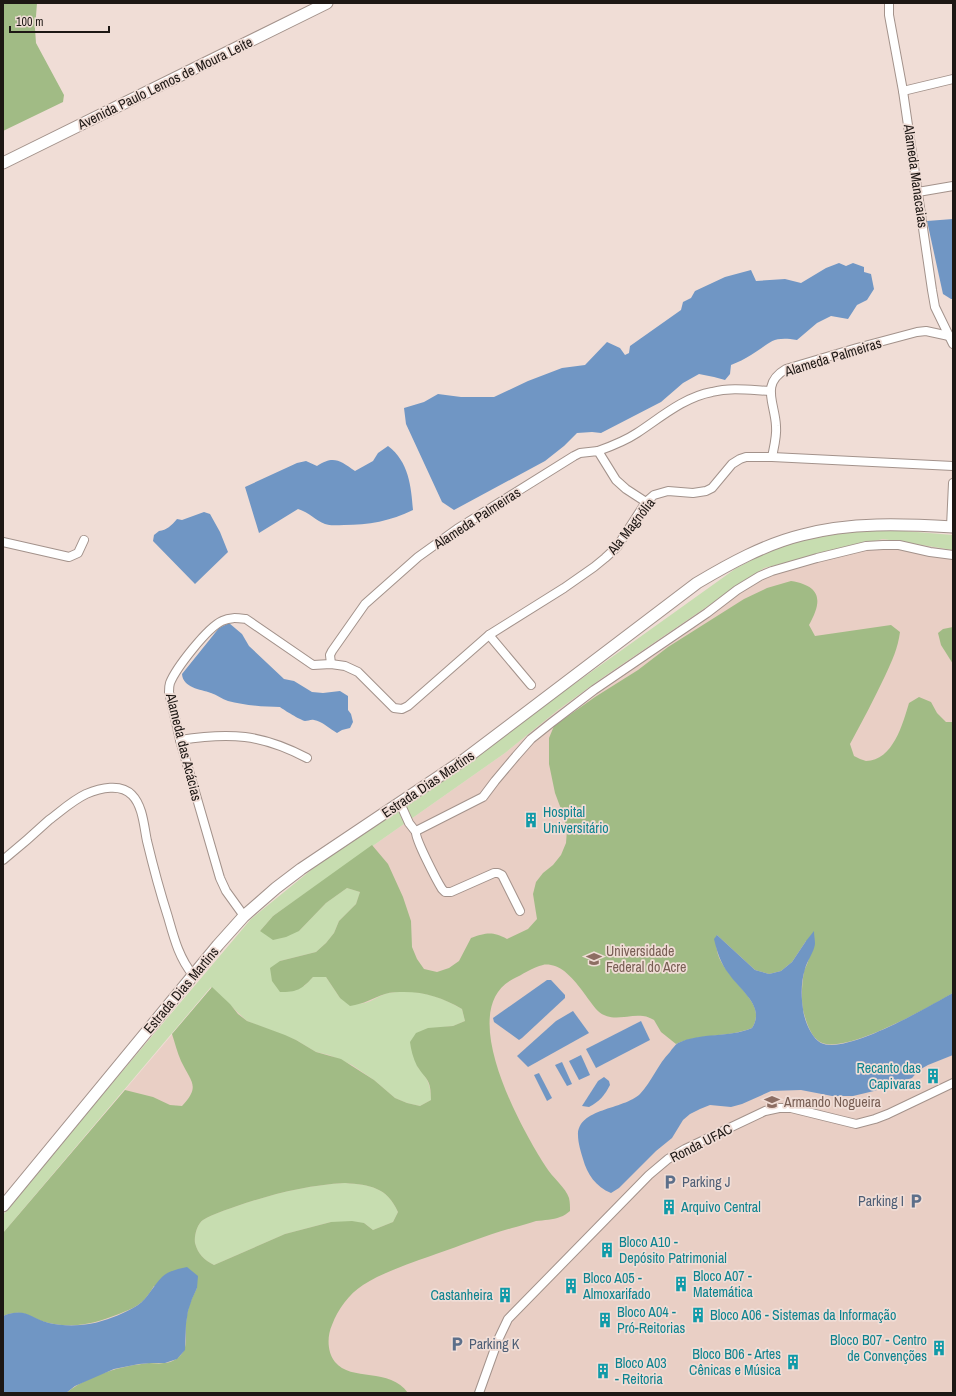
<svg xmlns="http://www.w3.org/2000/svg" width="956" height="1396" viewBox="0 0 956 1396" font-family="'Archivo Narrow',sans-serif">
<rect width="100%" height="100%" fill="#f0ddd6"/>
<path fill="#e9cfc5" d="M883 539 953 550V1393H3V1233L273 916 505 753 558 710 602 678 764 568Z"/>
<g fill="#c7ddb0">
<path d="M881 529 953 535V550L883 539 764 568 602 678 558 710 505 753 273 916 260 931H299L326 903 347 888 360 892 356 904 339 921 334 933 326 943 316 952 280 961 304 986 313 977H326L340 998C347 1000 358 1005 365 1003 373 1001 380 995 388 993 414 988 439 995 462 1009L465 1021 453 1026 427 1029 417 1066C427 1078 431 1084 431 1100L420 1106 407 1103 395 1098 374 1080 352 1065 329 1055 316 1052 296 1040 247 1021 211 987 3 1233V1215L93 1106 251 919 316 866 443 778 735 569 778 546 827 532Z"/>
<path d="M345 1183C370 1185 387 1187 398 1212L393 1222 373 1230 364 1223 331 1222 285 1234 214 1265C204 1260 198 1254 195 1243 194 1236 197 1224 203 1220 213 1214 226 1210 237 1206 272 1194 308 1185 345 1183Z"/>
</g>
<g fill="#a1bb85" fill-rule="evenodd">
<path d="M3 3H37L35 29 36 43 64 95 63 102 3 131Z"/>
<path d="M791 581C821 586 823 600 809 625L815 636 891 625 900 632C898 648 892 661 885 676 874 699 862 722 850 744L854 756C858 758 862 760 866 761 893 761 903 723 909 703L919 697 931 702 937 713 946 722H953V993C931 1006 843 1056 820 1042 810 1036 806 1021 803 1010 801 998 802 983 804 971 806 966 809 961 809 956 809 951 807 946 806 941L792 962 781 971 769 974 755 970 717 935C717 940 716 946 717 950 720 973 758 997 756 1016 756 1020 754 1025 752 1028 727 1038 701 1033 676 1044L661 1032 654 1020C650 1018 646 1016 643 1016 630 1014 617 1021 604 1015 598 1013 593 1005 589 1000 582 990 568 970 555 966 552 965 546 964 543 965 533 967 522 975 513 979 454 1009 522 1130 546 1167 552 1177 566 1188 569 1198 570 1202 570 1207 570 1211 567 1213 564 1216 560 1217 553 1220 544 1220 536 1221 530 1223 523 1225 516 1227 489 1234 463 1245 436 1254 414 1262 383 1272 363 1285 349 1294 338 1309 332 1325 327 1336 327 1352 335 1362 351 1382 390 1367 408 1393H66C89 1375 120 1366 149 1363 154 1363 159 1364 164 1363 172 1363 181 1357 184 1350 187 1345 185 1330 186 1323 187 1310 191 1299 197 1288L154 1286C150 1293 145 1300 138 1305 132 1309 125 1311 119 1314 96 1323 74 1329 49 1323 29 1319 26 1307 3 1316V1233L125 1090 153 1097 170 1105 182 1106C201 1086 191 1082 181 1061 177 1052 175 1043 172 1034L212 987 230 1004 238 1014 247 1021 285 1035 296 1040 316 1052 341 1059 374 1080 395 1098 407 1103 420 1106 431 1100C431 1079 427 1081 417 1066 413 1058 411 1050 410 1042L416 1033 428 1028 453 1026 465 1021 462 1009C443 998 426 992 404 992 398 992 391 992 385 994 373 998 364 1004 350 1006L340 998 326 977H313C301 990 297 992 280 992L272 981 270 968 280 961 316 952 326 943 334 933 339 921 356 904 360 892 347 888 326 903 299 931 286 937 273 940 260 931 273 916 372 845 388 864 403 897 411 921 412 947 417 959 424 969 437 972 449 968 459 961 471 938C486 933 492 931 507 939L528 929 537 919 533 894 536 882 543 873 553 865 561 855 566 843 567 830 564 817 555 793 549 764V738L554 726 595 697 638 670 668 647 744 599 767 588ZM345 1183C370 1185 387 1187 398 1212L393 1222 373 1230 364 1223 352 1221 331 1222 285 1234 214 1265C204 1260 198 1254 195 1243 194 1236 197 1224 203 1220 213 1214 226 1210 237 1206 272 1194 308 1185 345 1183Z"/>
<path d="M953 627V664L941 645 938 633 943 629Z"/>
</g>
<g fill="#7096c4">
<path d="M953 219V299H951L943 294 927 221Z"/>
<path d="M839 263 846 266 853 263 864 267V272L871 274 874 289 867 300 857 305 848 319 831 316 817 323 797 340C771 336 771 343 751 355 745 359 738 362 731 365L730 374 725 380 714 377 699 374 683 383 661 402 601 433 592 432 577 433 564 446 545 461 454 510 442 502 406 424 404 408 424 402 438 394 461 397H494L528 381 562 368 585 365 607 342 620 348 625 355 629 353 630 346 681 310 683 302 691 298 695 291 725 277 751 270 756 281 785 279 801 283 826 268Z"/>
<path d="M388 446C409 462 411 486 413 510 391 521 368 525 344 525 338 525 330 526 325 524 316 521 309 512 298 509L259 533 245 487 297 463 306 461 317 466C334 455 340 461 355 471L373 461 378 453Z"/>
<path d="M204 512 210 514 220 532 228 552 195 584 153 541 154 535 159 531C167 530 171 526 177 519L182 520Z"/>
<path d="M229 623 242 634 249 646 284 679 294 681 312 692 323 693 340 691 348 696V710L351 714 353 722 350 728 342 730 337 733C330 729 322 721 314 720 311 719 308 721 305 721 300 720 284 710 280 707 264 707 243 705 228 701 222 699 217 695 211 693 200 689 183 688 182 674L219 628Z"/>
<path d="M814 931C814 935 815 940 815 944 814 952 807 961 805 969 801 981 801 996 803 1009 804 1019 811 1038 821 1043 847 1055 929 1006 953 993V1055L928 1065 919 1070 912 1078 874 1091 853 1096H832L801 1090 771 1091 742 1104 731 1107 710 1105 700 1109 690 1114 683 1120 672 1138 656 1151 619 1188 611 1193C596 1187 587 1174 583 1159 581 1152 578 1143 578 1135 578 1108 623 1110 640 1094 652 1081 658 1064 670 1052 672 1049 675 1045 678 1043 701 1032 729 1038 752 1028 754 1025 756 1020 756 1016 757 1001 736 985 729 974 721 964 717 952 714 939L717 935 755 970 769 974 781 971 792 962 806 941Z"/>
<path d="M547 980H551L565 995V998L522 1038 519 1040 494 1022 493 1018Z"/>
<path d="M573 1011 589 1033 528 1067 517 1056 556 1021Z"/>
<path d="M641 1021 650 1040 596 1068 586 1049Z"/>
<path d="M581 1055 590 1075 579 1080 569 1061Z"/>
<path d="M562 1062 572 1084 567 1086 555 1065Z"/>
<path d="M539 1073 552 1098 547 1101 534 1075Z"/>
<path d="M604 1077 609 1081 610 1085C605 1095 599 1102 589 1107L582 1106 598 1081Z"/>
<path d="M187 1267 198 1276 197 1288 192 1299 188 1311 186 1324 185 1350 177 1359 165 1363H152L139 1364 114 1369 75 1386 66 1393H3V1316C26 1307 29 1318 49 1323 61 1326 77 1326 89 1324 103 1322 126 1313 138 1305 148 1298 153 1286 162 1277 168 1271 178 1269 187 1267Z"/>
</g>
<g fill="none" stroke-linecap="round" stroke-linejoin="round">
<g stroke="#a3928b" stroke-width="10">
<g id="street">
<path d="M889 3V15L903 91 932 290 935 307 953 344"/>
<path d="M903 91 953 79"/>
<path d="M918 192 953 186"/>
<path d="M598 451C612 446 625 441 637 433 660 418 684 397 712 392 731 387 750 390 770 391"/>
<path d="M772 457C774 447 777 436 776 426 775 403 760 384 786 369L857 348 917 332 926 331 949 336"/>
<path d="M951 527 953 483"/>
<path d="M3 542 69 557 78 553 84 540"/>
<path d="M489 635 531 685"/>
<path d="M331 664 330 655 332 651 365 604 418 557 457 529 574 456 580 453 598 451 616 480 626 489 646 502"/>
<path d="M180 740C230 732 261 734 307 758"/>
<path d="M400 803 409 823 416 832"/>
<path d="M3 860C19 847 34 834 49 820 61 811 73 800 86 794 100 788 121 783 132 795 143 806 144 827 147 841 153 866 160 892 168 917 174 938 179 958 193 975"/>
<path d="M520 911 502 875 498 873H494L451 892H445L442 889C437 881 415 839 416 832 416 831 417 830 418 830L483 797 495 781 516 756 531 739 551 723 594 690 707 613 737 590 760 576 772 571 817 558 866 546 883 545H899L930 552 953 555"/>
<path d="M244 916 226 891 220 878 180 740 169 692C169 689 169 686 170 683 176 668 207 628 222 621 230 617 237 618 246 619L313 665 331 664 345 666 358 672 394 708 402 709 408 706 489 635 564 588 594 567 605 558 617 547 646 502 654 495 668 491 693 493 706 491 712 488 732 464 740 459 746 457H772L953 466"/>
<path d="M479 1393 498 1340 508 1319 649 1175 668 1159 685 1149 765 1111 779 1108H791L856 1124 875 1119 888 1114 953 1083"/>
</g>
</g>
<g stroke="#a3928b" stroke-width="13">
<g id="secondary">
<path d="M3 163 327 3"/>
<path d="M3 1206 218 945 244 916 276 888 301 869 465 759 697 583C729 564 765 544 802 535 851 522 902 524 953 527"/>
</g>
</g>
<use href="#street" stroke="#fff" stroke-width="8"/>
<use href="#secondary" stroke="#fff" stroke-width="11"/>
</g>
<defs>
<g id="building-bare" transform="scale(1.2)"><path d="M-4-6H4V6H1V3H-1V6H-4ZM-2.5-4.3h1.7v1.8h-1.7ZM.8-4.3h1.7v1.8H.8ZM-2.5-1h1.7V.8h-1.7ZM.8-1h1.7V.8H.8Z" fill="#0f9aa8" stroke="#f0ddd6" stroke-width="2.5" paint-order="stroke"/></g>
<g id="university-bare" transform="scale(1.2)"><path d="M0-5L7-2L0 1L-7-2ZM-4 1L0 2.5L4 1V4Q0 6-4 4Z" fill="#8d6e63" stroke="#f0ddd6" stroke-width="2.5" paint-order="stroke"/></g>
<g id="school-bare" transform="scale(1.2)"><path d="M0-5L7-2L0 1L-7-2ZM-4 1L0 2.5L4 1V4Q0 6-4 4Z" fill="#8d6e63" stroke="#f0ddd6" stroke-width="2.5" paint-order="stroke"/></g>
<g id="parking-bare" transform="scale(1.2)"><path d="M-3.5-5.5H1a3.5 3.5 0 0 1 0 7H-1V5.5H-3.5ZM-1-3.4V-.6H.8a1.4 1.4 0 0 0 0-2.8Z" fill="#5c6f8a" stroke="#f0ddd6" stroke-width="2.5" paint-order="stroke"/></g>
</defs>
<g fill-rule="evenodd">
<use href="#building-bare" x="531" y="820"/>
<use href="#university-bare" x="594" y="959"/>
<use href="#building-bare" x="933" y="1076"/>
<use href="#school-bare" x="772" y="1102"/>
<use href="#parking-bare" x="670" y="1182"/>
<use href="#parking-bare" x="916" y="1201"/>
<use href="#building-bare" x="669" y="1207"/>
<use href="#building-bare" x="607" y="1250"/>
<use href="#building-bare" x="681" y="1284"/>
<use href="#building-bare" x="571" y="1286"/>
<use href="#building-bare" x="505" y="1295"/>
<use href="#building-bare" x="698" y="1315"/>
<use href="#building-bare" x="605" y="1320"/>
<use href="#parking-bare" x="457" y="1344"/>
<use href="#building-bare" x="939" y="1348"/>
<use href="#building-bare" x="793" y="1362"/>
<use href="#building-bare" x="603" y="1371"/>
</g>
<g text-anchor="middle" stroke-width="3.5" stroke-linejoin="round" paint-order="stroke">
<g font-size="14" fill="#1d1714" stroke="#f0ddd6">
<text transform="translate(165 83) rotate(-26)" y="5">Avenida Paulo Lemos de Moura Leite</text>
<text transform="translate(916 176) rotate(82)" y="5">Alameda Manacaias</text>
<text transform="translate(833 357) rotate(-17)" y="5">Alameda Palmeiras</text>
<text transform="translate(477 518) rotate(-33)" y="5">Alameda Palmeiras</text>
<text transform="translate(631 526) rotate(-52)" y="5">Ala Magnólia</text>
<text transform="translate(184 747) rotate(76)" y="5">Alameda das Acácias</text>
<text transform="translate(428 784) rotate(-34)" y="5">Estrada Dias Martins</text>
<text transform="translate(181 990) rotate(-50)" y="5">Estrada Dias Martins</text>
<text transform="translate(701 1143) rotate(-27)" y="5">Ronda UFAC</text>
</g>
<g font-size="14" fill="#0d838f" stroke="#f0ddd6" text-anchor="start">
<text x="543" y="817">Hospital<tspan x="543" dy="16">Universitário</tspan></text>
<text x="921" y="1073" text-anchor="end">Recanto das<tspan x="921" dy="16">Capivaras</tspan></text>
<text x="681" y="1212">Arquivo Central</text>
<text x="619" y="1247">Bloco A10 -<tspan x="619" dy="16">Depósito Patrimonial</tspan></text>
<text x="693" y="1281">Bloco A07 -<tspan x="693" dy="16">Matemática</tspan></text>
<text x="583" y="1283">Bloco A05 -<tspan x="583" dy="16">Almoxarifado</tspan></text>
<text x="493" y="1300" text-anchor="end">Castanheira</text>
<text x="617" y="1317">Bloco A04 -<tspan x="617" dy="16">Pró-Reitorias</tspan></text>
<text x="710" y="1320">Bloco A06 - Sistemas da Informação</text>
<text x="927" y="1345" text-anchor="end">Bloco B07 - Centro<tspan x="927" dy="16">de Convenções</tspan></text>
<text x="781" y="1359" text-anchor="end">Bloco B06 - Artes<tspan x="781" dy="16">Cênicas e Música</tspan></text>
<text x="615" y="1368">Bloco A03<tspan x="615" dy="16">- Reitoria</tspan></text>
</g>
<g font-size="14" fill="#785e54" stroke="#f0ddd6" text-anchor="start">
<text x="606" y="956">Universidade<tspan x="606" dy="16">Federal do Acre</tspan></text>
<text x="784" y="1107">Armando Nogueira</text>
</g>
<g font-size="14" fill="#4e5e75" stroke="#f0ddd6" text-anchor="start">
<text x="682" y="1187">Parking J</text>
<text x="904" y="1206" text-anchor="end">Parking I</text>
<text x="469" y="1349">Parking K</text>
</g>
</g>
<rect width="956" height="1396" fill="none" stroke="#1d1714" stroke-width="8"/>
<path d="M10 26v6h99v-6" fill="none" stroke="#1d1714" stroke-width="2"/>
<text x="16" y="26" font-size="12" fill="#1d1714" stroke="#f0ddd6" stroke-width="3" paint-order="stroke">100 m</text>
</svg>
